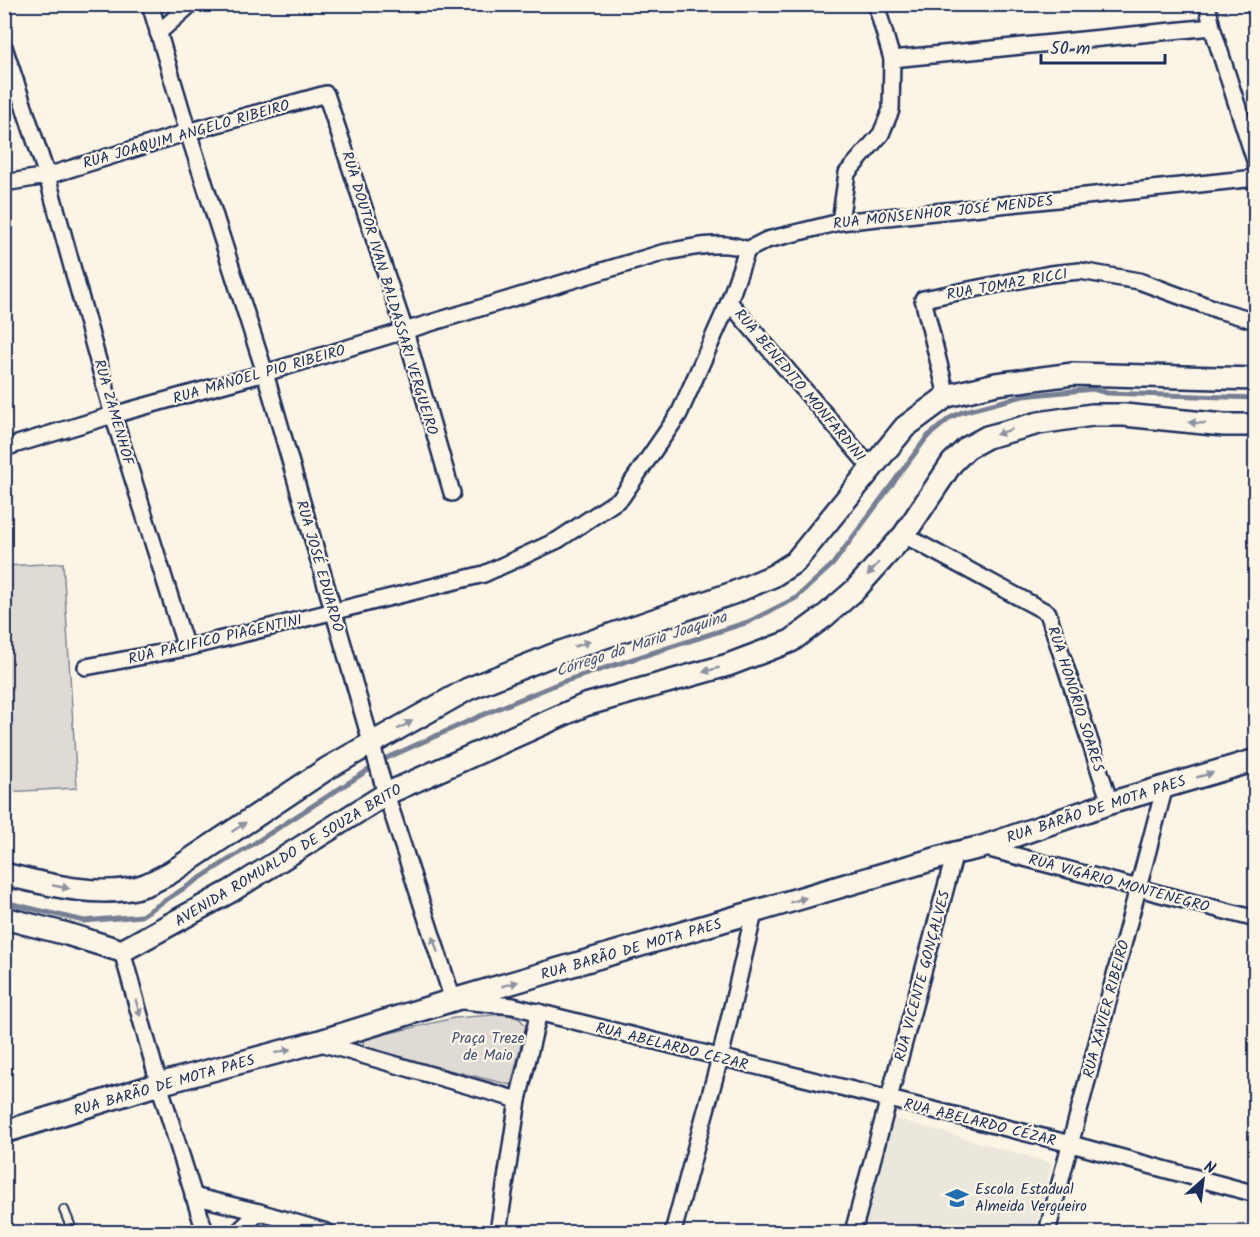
<svg xmlns="http://www.w3.org/2000/svg" width="1260" height="1237" viewBox="0 0 1260 1237" font-family="Kalam,sans-serif">
<rect width="100%" height="100%" fill="#fcf5e5"/>
<filter id="ink" filterUnits="userSpaceOnUse"><feTurbulence type="fractalNoise" baseFrequency=".0167" numOctaves="2"/><feDisplacementMap in="SourceGraphic" scale="12" xChannelSelector="R" yChannelSelector="G"/><feConvolveMatrix kernelMatrix="1 2 1 2 8 2 1 2 1" color-interpolation-filters="sRGB"/></filter>
<g filter="url(#ink)">
<path fill="#ece7dc" d="M893 1118 1052 1163 1034 1232H862Z"/>
<g fill="#dfdbd4" stroke="#7d8599" stroke-width="1.5">
<path d="M63 563 77 788 5 792V566Z"/>
<path d="M506 1014 520 1019 526 1026 511 1085 362 1049 364 1039 454 1018Z"/>
</g>
<g fill="none" stroke-linecap="round" stroke-linejoin="round">
<path stroke="#767f94" stroke-width="5" d="M4 902 84 921 141 916 387 758 480 716 562 682 748 622 796 598 833 564 927 437 950 418 962 412 1023 396 1093 389 1107 393 1256 398"/>
<g stroke="#1b2f5e" stroke-width="12">
<path id="service" d="M64 1210 73 1232"/>
</g>
<g stroke="#1b2f5e" stroke-width="20">
<g id="minor">
<path d="M150 4 188 132 265 373 386 794 453 1000 513 1006 1071 1144 1256 1194"/>
<path d="M1207 4 1212 27 1256 164"/>
<path d="M158 33 191 4"/>
<path d="M4 47 47 176 113 415 186 648"/>
<path d="M892 59 1212 27"/>
<path d="M4 183 47 176 188 132 326 94 405 331 452 493"/>
<path d="M840 222 847 173 881 134 891 110 892 59 876 4"/>
<path d="M729 302 871 468"/>
<path d="M947 396 923 299 1050 274 1080 271 1139 281 1218 310 1256 321"/>
<path d="M4 448 113 415 265 373 662 253C687 248 724 239 747 250"/>
<path d="M904 535 1048 613 1110 803"/>
<path d="M86 667 186 648 484 574 558 540 621 498 679 414 729 302 747 250 767 240 840 222 1256 178"/>
<path d="M982 847 1256 919"/>
<path d="M122 951 159 1084 205 1232"/>
<path d="M317 1042 518 1100"/>
<path d="M193 1196 259 1212 327 1232"/>
<path d="M238 1232 259 1212"/>
<path d="M498 1232 518 1100 539 1012"/>
<path d="M673 1232 720 1058 754 913"/>
<path d="M853 1232 955 853"/>
<path d="M1047 1232 1165 786"/>
</g>
</g>
<g stroke="#1b2f5e" stroke-width="26">
<g id="secondary">
<path d="M4 874C44 884 105 900 145 885 153 882 162 877 170 873L328 768 468 689 558 653 733 593 773 576 795 562 905 427 947 396 996 384 1073 374 1256 379"/>
<path d="M4 918 67 934 122 951 231 891 386 794 585 705 728 665 791 641 825 616 855 590 904 535 952 463 967 448 987 437 1039 423 1092 415H1124L1224 425H1256"/>
<path d="M4 1132 159 1084 317 1042 453 1000 955 853 982 847 1110 803 1256 760"/>
</g>
</g>
<use href="#service" stroke="#fcf5e5" stroke-width="8"/>
<use href="#minor" stroke="#fcf5e5" stroke-width="15"/>
<use href="#secondary" stroke="#fcf5e5" stroke-width="21"/>
</g>
<defs><path id="oneway-solid" d="M-6-.8H1V-3.2L6.5 0L1 3.2V.8H-6Z" transform="scale(1.5)"/></defs>
<g fill="#8c92a2">
<use href="#oneway-solid" transform="translate(1197 423) rotate(-176)"/>
<use href="#oneway-solid" transform="translate(1004 432) rotate(162)"/>
<use href="#oneway-solid" transform="translate(873 569) rotate(131)"/>
<use href="#oneway-solid" transform="translate(582 644) rotate(-19)"/>
<use href="#oneway-solid" transform="translate(711 670) rotate(164)"/>
<use href="#oneway-solid" transform="translate(405 725) rotate(-30)"/>
<use href="#oneway-solid" transform="translate(1205 775) rotate(-16)"/>
<use href="#oneway-solid" transform="translate(239 827) rotate(-34)"/>
<use href="#oneway-solid" transform="translate(61 887) rotate(10)"/>
<use href="#oneway-solid" transform="translate(798 900) rotate(-17)"/>
<use href="#oneway-solid" transform="translate(435 944) rotate(-108)"/>
<use href="#oneway-solid" transform="translate(510 984) rotate(-16)"/>
<use href="#oneway-solid" transform="translate(138 1008) rotate(74)"/>
<use href="#oneway-solid" transform="translate(283 1051) rotate(-15)"/>
</g>
</g>
<defs>
<g id="school-bare" transform="scale(1.8)"><path d="M0-5L7-2L0 1L-7-2ZM-4 1L0 2.5L4 1V4Q0 6-4 4Z" fill="#1f6fb2" stroke="#fcf5e5" stroke-width="2.5" paint-order="stroke"/></g>
</defs>
<g fill-rule="evenodd">
<use href="#school-bare" x="957" y="1198"/>
</g>
<g text-anchor="middle" stroke-width="4.5" stroke-linejoin="round" paint-order="stroke">
<g font-size="15" fill="#1b2f5e" stroke="#fcf5e5">
<text transform="translate(186 134) rotate(-16)" y="5">RUA JOAQUIM ANGELO RIBEIRO</text>
<text transform="translate(943 212) rotate(-6)" y="5">RUA MONSENHOR JOSÉ MENDES</text>
<text transform="translate(1007 284) rotate(-10)" y="5">RUA TOMAZ RICCI</text>
<text transform="translate(390 293) rotate(73)" y="5">RUA DOUTOR IVAN BALDASSARI VERGUEIRO</text>
<text transform="translate(259 374) rotate(-16)" y="5">RUA MANOEL PIO RIBEIRO</text>
<text transform="translate(800 385) rotate(50)" y="5">RUA BENEDITO MONFARDINI</text>
<text transform="translate(114 412) rotate(74)" y="5">RUA ZAMENHOF</text>
<text transform="translate(320 566) rotate(74)" y="5">RUA JOSÉ EDUARDO</text>
<text transform="translate(215 639) rotate(-13)" y="5">RUA PACIFICO PIAGENTINI</text>
<text transform="translate(1076 699) rotate(72)" y="5">RUA HONÓRIO SOARES</text>
<text transform="translate(1096 809) rotate(-18)" y="5">RUA BARÃO DE MOTA PAES</text>
<text transform="translate(288 855) rotate(-31)" y="5">AVENIDA ROMUALDO DE SOUZA BRITO</text>
<text transform="translate(1119 883) rotate(15)" y="5">RUA VIGÁRIO MONTENEGRO</text>
<text transform="translate(631 949) rotate(-16)" y="5">RUA BARÃO DE MOTA PAES</text>
<text transform="translate(922 976) rotate(-75)" y="5">RUA VICENTE GONÇALVES</text>
<text transform="translate(1106 1009) rotate(-75)" y="5">RUA XAVIER RIBEIRO</text>
<text transform="translate(672 1046) rotate(14)" y="5">RUA ABELARDO CEZAR</text>
<text transform="translate(164 1085) rotate(-16)" y="5">RUA BARÃO DE MOTA PAES</text>
<text transform="translate(980 1122) rotate(14)" y="5">RUA ABELARDO CÉZAR</text>
</g>
<g font-size="15" fill="#425176" stroke="#fcf5e5">
<text x="488" y="1043">Praça Treze<tspan x="488" dy="17">de Maio</tspan></text>
</g>
<g font-size="15" fill="#1b2f5e" stroke="#fcf5e5" text-anchor="start">
<text x="975" y="1194">Escola Estadual<tspan x="975" dy="17">Almeida Vergueiro</tspan></text>
</g>
<g font-size="16" font-style="italic" fill="#485779" stroke="#fcf5e5">
<text transform="translate(641 643) rotate(-18)" y="6">Córrego da Maria Joaquina</text>
</g>
</g>
<rect width="1260" height="1237" fill="none" stroke="#fcf5e5" stroke-width="24"/>
<rect x="12" y="12" width="1236" height="1213" fill="none" stroke="#1b2f5e" stroke-width="2" filter="url(#ink)"/>
<g transform="translate(1203 1180) rotate(28)" stroke="#fcf5e5" stroke-width="4.5" paint-order="stroke">
<path d="M0-4.5L10 22L0 15L-10 22Z" fill="#1b2f5e"/>
<text y="-9" font-size="16" font-weight="bold" text-anchor="middle" fill="#1b2f5e">N</text>
</g>
<path d="M1041 54v9h124v-9" fill="none" stroke="#1b2f5e" stroke-width="3"/>
<text x="1050" y="54" font-size="18" fill="#1b2f5e" stroke="#fcf5e5" stroke-width="4.5" paint-order="stroke">50 m</text>
</svg>
